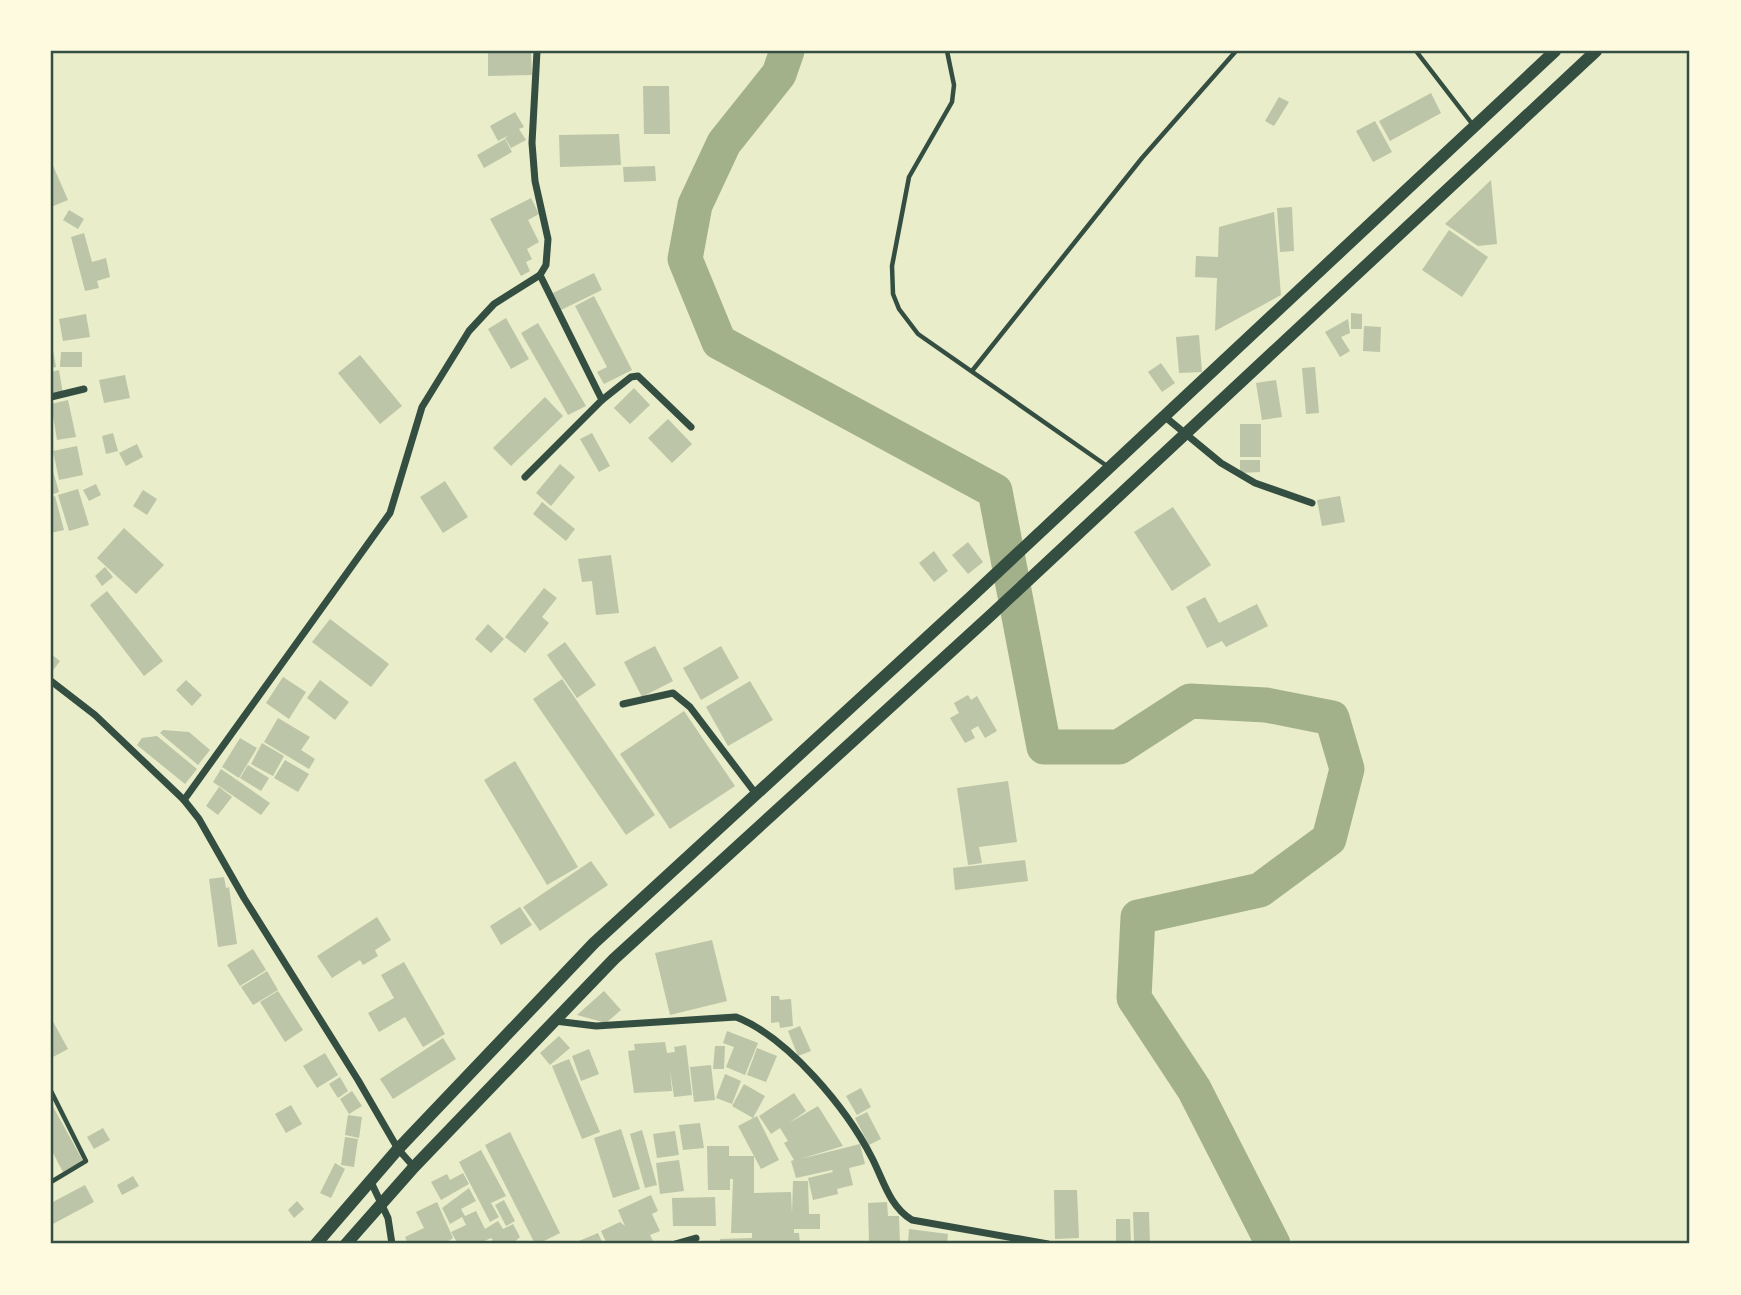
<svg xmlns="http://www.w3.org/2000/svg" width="1741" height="1295" viewBox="0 0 1741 1295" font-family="Montserrat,sans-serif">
<rect width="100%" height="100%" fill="#e9edc9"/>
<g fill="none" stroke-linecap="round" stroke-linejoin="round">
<path stroke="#a3b18a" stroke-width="35" d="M787 51 779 74 724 143 695 205 685 259 719 342 995 491 1044 747H1119L1190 701 1266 705 1332 718 1347 769 1329 839 1260 890 1138 917 1134 998 1194 1089 1273 1244"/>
</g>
<g fill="#bcc5a7">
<path d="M531 51 532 75 488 76V52Z"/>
<path d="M643 86H669L670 134H644Z"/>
<path d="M1431 93 1441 113 1390 141 1379 121Z"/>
<path d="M1279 97 1289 102 1274 126 1265 121Z"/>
<path d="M515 112 524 127 519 129 526 140 511 148 505 138 509 135 498 141 490 126Z"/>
<path d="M1375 121 1392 152 1373 162 1356 131Z"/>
<path d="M619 134 621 165 560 167 559 135Z"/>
<path d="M505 139 512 152 484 168 477 155Z"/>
<path d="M51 161 68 200 51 207Z"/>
<path d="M655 166 656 181 624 182 623 167Z"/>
<path d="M1491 180 1497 244 1478 246 1445 224Z"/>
<path d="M531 198 539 214 528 220 539 242 527 249 532 259 526 262 530 271 521 276 490 219Z"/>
<path d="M1292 207 1294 251 1280 252 1277 208Z"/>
<path d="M69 210 84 219 78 229 63 220Z"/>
<path d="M1274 212 1281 295 1215 331 1217 278 1195 277 1196 256 1218 257 1219 227Z"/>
<path d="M1449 230 1488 257 1462 297 1422 270Z"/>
<path d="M84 233 92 262 106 258 110 277 97 281 99 288 85 291 71 237Z"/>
<path d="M594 273 602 290 561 310 553 293Z"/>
<path d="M594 296 632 370 604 384 597 372 607 367 575 306Z"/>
<path d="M1351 313 1362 314V329H1351Z"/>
<path d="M86 314 90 337 63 341 59 319Z"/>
<path d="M506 318 529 359 511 369 488 329Z"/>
<path d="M1348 319 1350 333 1341 337 1350 351 1340 357 1325 332Z"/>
<path d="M538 323 586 406 568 415 521 333Z"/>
<path d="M1364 326 1381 327 1380 352 1363 351Z"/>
<path d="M1199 335 1202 372 1179 373 1176 337Z"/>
<path d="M51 339 56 367 51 368Z"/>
<path d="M61 352H82V367H60Z"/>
<path d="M360 355 402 406 380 424 338 373Z"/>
<path d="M1161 363 1175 383 1162 392 1148 372Z"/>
<path d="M1315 367 1319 413 1306 414 1302 368Z"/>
<path d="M59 370 63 394 51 396V372Z"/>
<path d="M125 375 130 398 104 403 99 380Z"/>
<path d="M1276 380 1282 417 1262 420 1256 383Z"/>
<path d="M634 388 650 405 630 424 614 408Z"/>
<path d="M545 397 563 416 511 466 493 448Z"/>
<path d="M68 400 76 437 57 440 51 404Z"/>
<path d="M668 419 692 444 672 463 648 438Z"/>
<rect x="1240" y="424" width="21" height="33"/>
<path d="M113 433 118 451 106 454 102 436Z"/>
<path d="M592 433 610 466 599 472 580 439Z"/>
<path d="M137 444 143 457 126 466 119 453Z"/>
<path d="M77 446 83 475 59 480 53 451Z"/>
<path d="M1240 460H1260V472L1240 473Z"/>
<path d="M560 464 575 477 551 506 536 493Z"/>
<path d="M53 471 59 492 51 495V472Z"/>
<path d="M445 481 468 517 443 533 420 497Z"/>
<path d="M96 484 101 495 89 501 83 490Z"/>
<path d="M78 489 89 525 69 531 58 495Z"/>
<path d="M143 490 157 499 147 515 133 506Z"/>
<path d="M55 496 64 530 51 533V497Z"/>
<path d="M1340 496 1345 522 1322 526 1317 500Z"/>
<path d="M542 502 575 529 566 541 533 514Z"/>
<path d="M1173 507 1211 565 1172 591 1134 532Z"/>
<path d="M124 528 164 565 136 594 97 558Z"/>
<path d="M968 542 983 562 968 574 952 555Z"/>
<path d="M934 551 948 571 934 582 919 563Z"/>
<path d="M611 555 619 613 596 615 592 581 582 582 578 559Z"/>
<path d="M105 567 113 577 102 586 95 576Z"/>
<path d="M544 588 557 598 542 617 549 623 525 653 505 637Z"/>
<path d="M107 591 163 661 144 676 90 605Z"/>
<path d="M1205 597 1219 623 1257 604 1268 626 1226 647 1222 641 1207 648 1186 607Z"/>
<path d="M330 619 389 664 371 687 312 642Z"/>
<path d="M488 624 504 639 491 653 475 639Z"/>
<path d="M565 642 596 685 577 698 547 655Z"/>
<path d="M655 646 673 681 642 697 624 662Z"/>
<path d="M721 646 739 678 701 700 683 668Z"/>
<path d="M51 654 60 661 51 673Z"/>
<path d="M283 677 306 692 289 719 266 703Z"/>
<path d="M562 679 655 815 626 835 533 699Z"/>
<path d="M186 680 202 695 192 706 176 690Z"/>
<path d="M320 680 349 702 335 720 307 698Z"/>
<path d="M750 681 773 720 728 746 706 707Z"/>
<path d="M968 695 971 700 977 696 997 731 985 738 978 726 971 730 975 738 965 743 950 718 959 713 954 703Z"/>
<path d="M684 711 735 786 670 829 620 754Z"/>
<path d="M278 718 310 737 301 750 315 759 309 769 264 742Z"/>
<path d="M163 730 189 732 210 750 198 765 160 733Z"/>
<path d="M157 736 197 769 185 784 137 745 142 738Z"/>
<path d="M240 738 257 748 239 778 222 767Z"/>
<path d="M262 743 284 756 273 776 251 764Z"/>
<path d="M285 760 309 774 298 792 274 778Z"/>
<path d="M515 761 578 867 547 885 484 780Z"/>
<path d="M248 765 269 778 261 791 240 778Z"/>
<path d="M221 769 270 803 261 815 213 782Z"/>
<path d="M1008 781 1017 842 979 847 982 863 968 865 957 788Z"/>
<path d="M219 787 232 797 218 815 206 806Z"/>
<path d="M1025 860 1028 881 955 890 953 868Z"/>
<path d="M591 861 608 885 540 931 523 907Z"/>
<path d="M224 877 226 888 229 887 237 944 218 947 209 879Z"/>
<path d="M520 907 532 925 501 945 490 926Z"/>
<path d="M377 917 391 940 375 950 378 956 363 965 360 960 332 978 317 956Z"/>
<path d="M712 940 727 1001 670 1015 655 953Z"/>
<path d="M253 949 266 970 240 986 227 965Z"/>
<path d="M404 962 445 1034 423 1047 405 1017 379 1032 368 1013 394 998 381 975Z"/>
<path d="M267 971 278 990 253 1005 241 987Z"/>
<path d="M278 991 303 1030 285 1042 260 1002Z"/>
<path d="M604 991 621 1010 606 1023 577 1015Z"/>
<path d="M771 996H779L780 1000 791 999 793 1026 780 1028 779 1022 771 1023Z"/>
<path d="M51 1018 68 1049 51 1058Z"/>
<path d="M800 1026 811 1051 798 1056 788 1031Z"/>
<path d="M727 1031 758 1043 745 1075 726 1067 734 1047 723 1043Z"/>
<path d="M559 1036 570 1048 550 1065 540 1053Z"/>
<path d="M443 1038 456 1059 393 1099 380 1079Z"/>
<path d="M665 1042 667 1053 675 1052 674 1047 686 1045 692 1095 674 1097 670 1070 672 1091 634 1093 628 1051 635 1050 634 1044Z"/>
<path d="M715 1046H725L724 1069H713Z"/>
<path d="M757 1048 777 1056 766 1082 747 1075Z"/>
<path d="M589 1049 599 1074 581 1081 572 1056Z"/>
<path d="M325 1053 338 1075 317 1088 303 1066Z"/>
<path d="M569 1059 600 1132 582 1139 552 1066Z"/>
<path d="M711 1065 715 1100 694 1102 690 1067Z"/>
<path d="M725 1074 741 1081 732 1104 716 1098Z"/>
<path d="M340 1077 348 1091 338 1098 329 1084Z"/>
<path d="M744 1084 765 1096 753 1118 732 1106Z"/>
<path d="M861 1088 871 1107 857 1115 846 1096Z"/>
<path d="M352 1091 362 1106 349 1114 340 1099Z"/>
<path d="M794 1093 806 1111 789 1123 818 1106 843 1146 800 1159 860 1144 865 1164 849 1168 853 1185 837 1189 838 1194 813 1200 808 1178 833 1172 832 1170 796 1178 791 1161 794 1160 784 1143 788 1141 780 1128 771 1134 759 1116Z"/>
<path d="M51 1103 83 1161 63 1172 51 1149Z"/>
<path d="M291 1105 302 1124 286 1133 275 1114Z"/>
<path d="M867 1112 881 1139 869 1145 855 1118Z"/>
<path d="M348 1115 362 1117 359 1138 345 1135Z"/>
<path d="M757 1116 779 1160 761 1169 738 1126Z"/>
<path d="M700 1123 704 1148 683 1150 679 1125Z"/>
<path d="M103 1128 110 1140 94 1149 87 1137Z"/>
<path d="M621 1129 640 1189 613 1198 594 1138Z"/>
<path d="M642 1130 657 1185 645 1188 630 1134Z"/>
<path d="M675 1131 679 1155 657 1158 653 1134Z"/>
<path d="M510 1132 560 1233 538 1244H535L485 1145Z"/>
<path d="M345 1137 358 1139 354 1167 341 1165Z"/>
<path d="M707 1146H729V1156H754V1193L791 1192 792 1214 793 1181H808L809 1214H820V1229H794V1233H799L800 1244H721L720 1239 752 1238V1233H731L733 1179H730V1190H708Z"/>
<path d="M481 1150 506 1196 491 1203 499 1217 490 1222 459 1162Z"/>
<path d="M679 1160 684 1191 660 1194 656 1163Z"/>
<path d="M335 1163 345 1169 331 1198 320 1193Z"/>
<path d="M463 1173 469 1184 441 1200 431 1182 447 1174 450 1180Z"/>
<path d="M133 1176 139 1186 122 1195 117 1185Z"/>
<path d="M85 1185 94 1202 51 1225V1203Z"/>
<path d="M469 1188 476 1201 461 1209 465 1216 476 1211 485 1229 498 1221 503 1229 513 1224 520 1237 512 1244H486L493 1240 491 1238 478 1244H458L451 1232 466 1225 462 1217 450 1224 442 1208Z"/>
<path d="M1054 1190H1077L1079 1238 1055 1239Z"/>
<path d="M651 1195 658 1211 652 1214 660 1231 650 1235 654 1243 607 1244 601 1231 620 1222 625 1226 618 1210Z"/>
<path d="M715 1197 716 1226H673L672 1198Z"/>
<path d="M504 1200 515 1221 506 1226 495 1205Z"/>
<path d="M297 1201 304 1209 294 1218 288 1210Z"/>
<path d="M437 1202 453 1238 444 1244H408L405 1237 424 1228 416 1212Z"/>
<path d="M887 1202 888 1216H899L900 1244H869L868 1203Z"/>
<path d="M1133 1212H1149L1150 1244H1134Z"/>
<path d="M1116 1219H1130L1131 1244H1116Z"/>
<path d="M909 1229 948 1234 947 1244H908Z"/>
<path d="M598 1233 603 1244H573L579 1241Z"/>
</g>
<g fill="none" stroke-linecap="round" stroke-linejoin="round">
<g stroke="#344e41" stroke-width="4.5">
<path d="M947 51 954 85 952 102 909 177 892 266 893 294 899 309 918 334 1107 466"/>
<path d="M1416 51 1473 125"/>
<path d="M972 371 1142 158 1236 51"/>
<path d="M51 1091 86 1161 51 1182"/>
</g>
<g stroke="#344e41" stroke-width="7">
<path d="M51 397 84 389"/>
<path d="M602 400 631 377 638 376 691 427"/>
<path d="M1164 416 1221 463 1255 483 1312 503"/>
<path d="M525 477 602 400 540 275"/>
<path d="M51 681 95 715 184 800 199 819 244 898 358 1080 398 1149 414 1167"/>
<path d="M623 704 673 693 690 707 756 794"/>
<path d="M184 800 390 513 422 407 469 331 494 304 540 275 546 265 548 239 535 181 532 143 537 51"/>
<path d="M555 1021 596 1026 736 1017C788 1037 847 1109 872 1158 883 1179 889 1206 912 1220L1048 1244"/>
<path d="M371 1182 388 1218 392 1244"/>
<path d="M675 1244 696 1238"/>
</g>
<g stroke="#344e41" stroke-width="12">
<path d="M316 1244 398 1149 594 943 972 596 1555 51"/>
<path d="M346 1244 414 1167 614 959 991 615 1596 51"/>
</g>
</g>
<rect width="1741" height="1295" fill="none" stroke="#fefae0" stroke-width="105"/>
<rect x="52" y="52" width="1636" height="1190" fill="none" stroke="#344e41" stroke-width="2.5"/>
</svg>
